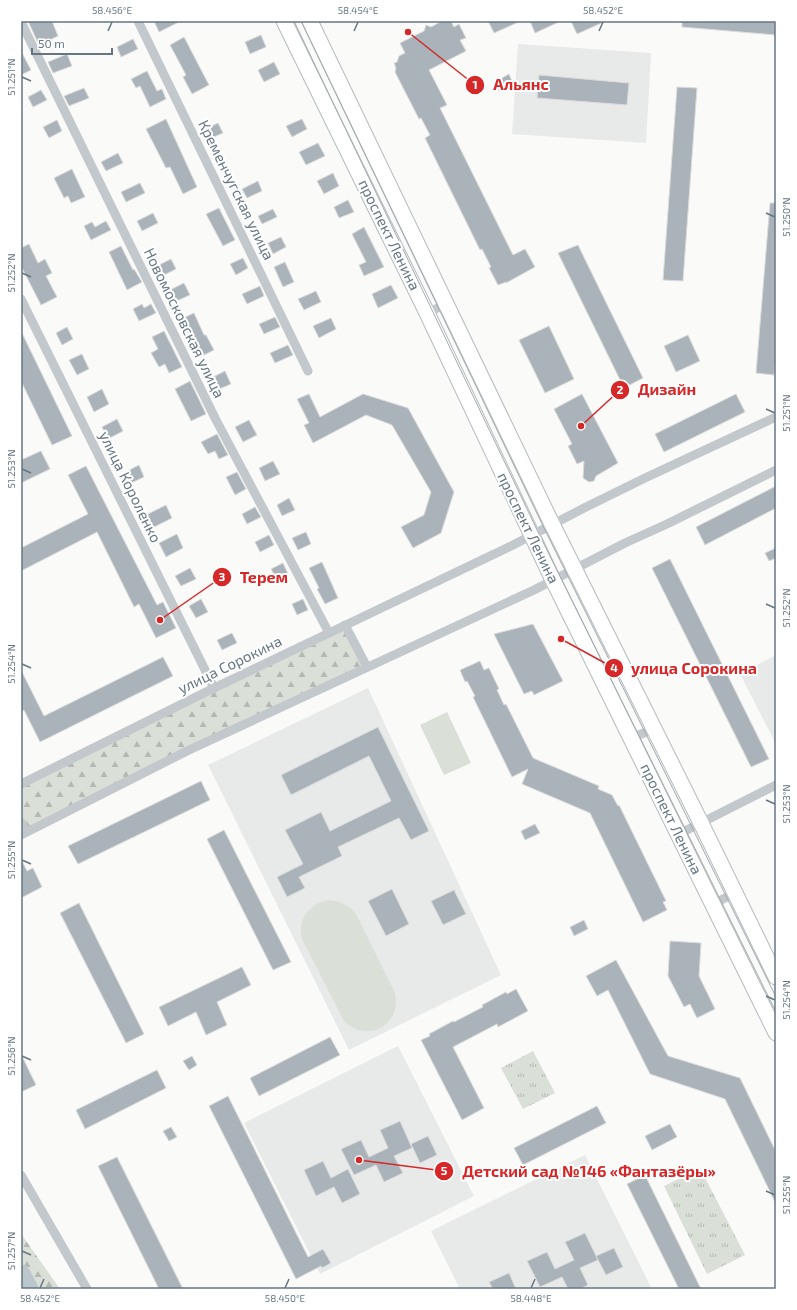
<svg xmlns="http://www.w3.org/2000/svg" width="797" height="1310" viewBox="0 0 797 1310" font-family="'Exo 2',sans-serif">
<defs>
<pattern id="grass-tufts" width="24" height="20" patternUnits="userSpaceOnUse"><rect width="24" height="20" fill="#dadfd7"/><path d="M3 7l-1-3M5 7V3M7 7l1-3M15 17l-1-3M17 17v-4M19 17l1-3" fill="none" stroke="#b4b9b4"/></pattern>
<pattern id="forest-firs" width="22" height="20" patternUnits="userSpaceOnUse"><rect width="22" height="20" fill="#dadfd7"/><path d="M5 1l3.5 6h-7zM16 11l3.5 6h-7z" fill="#b4b9b4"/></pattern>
</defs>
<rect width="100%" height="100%" fill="#fafaf8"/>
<g fill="#e8e9e9">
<path d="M518 44 651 53 646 143 512 134Z"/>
<path d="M776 655V744L740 674Z"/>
<path d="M368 688 501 975 349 1050 208 765Z"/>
<path d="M398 1046 474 1196 320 1274 244 1123Z"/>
<path d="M585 1155 652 1289H460L431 1231Z"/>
</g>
<g fill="url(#grass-tufts)">
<path d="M533 1051 555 1093 523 1109 501 1068Z"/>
<path d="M700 1168 745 1255 707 1274 664 1186Z"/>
</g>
<g fill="url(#forest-firs)">
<path d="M345 625 367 667 21 835V784Z"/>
<path d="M21 1232 24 1238 60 1289H21Z"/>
</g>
<g fill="#dadfd7">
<path d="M447 712 471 763 444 775 420 725Z"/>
<path d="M328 900C340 901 348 904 356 914L395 993C402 1025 367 1044 344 1021L302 939C297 920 309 904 328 900Z"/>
</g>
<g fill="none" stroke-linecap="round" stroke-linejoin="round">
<path stroke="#bbc7cb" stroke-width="19" d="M21 1274 29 1289"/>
</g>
<g fill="#aab3b9" stroke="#dcdcda">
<path d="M28 21H52L58 36 39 45Z"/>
<path d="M154 21H181L159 32Z"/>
<path d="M442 21H451L454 27 459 24 466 38 460 40 466 51 429 70 447 105 440 108 513 255 525 249 535 267 506 283V282L498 285 489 268 491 267 482 249 480 250 425 138 430 135 421 118 419 119 395 72 396 68 394 63 397 62 399 56 405 53 400 43 424 31 426 25 431 27Z"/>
<path d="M488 21H521L494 33Z"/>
<path d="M530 21H561L535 33Z"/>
<path d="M571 21H606L577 34Z"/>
<path d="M682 21H776V35L682 27Z"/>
<path d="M261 35 266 47 250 54 245 42Z"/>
<path d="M184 37 209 85 192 94 183 77 186 75 170 45Z"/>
<path d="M133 39 138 49 121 57 117 47Z"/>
<path d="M21 51 31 70 21 75Z"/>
<path d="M67 54 72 66 53 73 48 62Z"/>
<path d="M274 62 280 74 264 82 258 70Z"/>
<path d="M147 71 157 91 162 89 166 99 150 107 140 86 136 88 131 79Z"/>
<path d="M509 74 513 84 499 91 495 82Z"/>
<path d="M539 75 629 83 627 105 537 98Z"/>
<path d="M677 87 697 88 683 281 663 280Z"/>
<path d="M84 88 89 98 69 106 64 96Z"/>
<path d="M41 90 47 100 33 107 28 97Z"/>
<path d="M166 119 197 187 183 194 170 167 166 168 146 129Z"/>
<path d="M302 119 307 129 292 137 286 126Z"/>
<path d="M57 120 62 131 49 138 43 127Z"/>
<path d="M218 123 223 133 207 140 202 131Z"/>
<path d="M318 143 325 156 306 165 299 152Z"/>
<path d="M118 153 123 163 106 171 101 162Z"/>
<path d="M72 169 85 197 71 203 68 196 64 198 54 178Z"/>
<path d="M333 173 339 186 324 194 317 181Z"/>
<path d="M258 181 262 191 247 198 242 189Z"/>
<path d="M140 183 145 193 126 202 121 192Z"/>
<path d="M348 200 354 212 339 218 334 207Z"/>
<path d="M770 203H776V355L774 375 756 373Z"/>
<path d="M219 208 235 240 223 246 206 214Z"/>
<path d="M273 209 277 217 262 224 258 216Z"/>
<path d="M153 213 158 223 142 231 137 221Z"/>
<path d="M106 221 111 230 91 240 84 226 92 222 95 227Z"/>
<path d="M364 227 384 267 364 276 359 265 366 262 352 234Z"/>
<path d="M281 237 286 247 273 254 268 243Z"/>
<path d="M29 244 38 263 45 259 52 273 46 276 57 297 41 305 21 266V248Z"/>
<path d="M578 245 643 378 624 388 558 253Z"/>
<path d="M121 246 133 270 134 269 142 282 127 290 109 252Z"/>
<path d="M243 258 248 268 236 275 230 264Z"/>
<path d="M171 259 176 269 160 277 155 267Z"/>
<path d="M285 262 294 282 283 287 274 267Z"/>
<path d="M184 283 190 295 172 303 166 292Z"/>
<path d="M391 285 398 298 378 308 372 294Z"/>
<path d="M260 286 264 296 247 304 242 294Z"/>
<path d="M316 291 321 302 304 310 298 299Z"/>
<path d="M142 304 144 308 151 304 156 313 139 321 133 309Z"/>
<path d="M194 313 204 335H206L214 350 200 357 181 319Z"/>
<path d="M275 317 280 327 264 334 259 324Z"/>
<path d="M331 318 336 329 319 338 313 326Z"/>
<path d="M549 326 574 379 545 393 519 340Z"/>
<path d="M67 327 73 339 62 345 56 333Z"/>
<path d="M21 331 72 436 52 445 21 381Z"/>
<path d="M164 331 182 367 169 373 165 364 159 367 151 353 158 349 152 337Z"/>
<path d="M688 335 700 361 676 372 664 346Z"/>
<path d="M288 345 293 355 275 363 270 353Z"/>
<path d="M82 354 89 369 77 375 69 360Z"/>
<path d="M225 371 231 384 217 390 211 378Z"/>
<path d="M190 381 206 414 191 421 175 389Z"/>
<path d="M102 389 109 404 94 412 87 397Z"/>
<path d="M309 394 320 417 363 394 408 408 454 492 441 533 413 548 401 527 424 515 431 492 392 425 366 415 313 443 304 425 309 423 297 399Z"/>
<path d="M582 394 618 463 596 476 594 481 589 482 583 478 584 461 577 464 568 446 572 444 554 409Z"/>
<path d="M736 394 745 412 664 452 655 434Z"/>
<path d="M117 419 123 431 108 439 102 427Z"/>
<path d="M249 420 257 435 243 442 235 427Z"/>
<path d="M217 434 228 455 219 459 215 451 208 454 201 442Z"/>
<path d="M41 451 50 469 21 483V460Z"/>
<path d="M273 461 280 474 265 481 259 468Z"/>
<path d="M139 465 144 477 129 484 124 473Z"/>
<path d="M86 466 157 605 163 602 176 628 156 638 139 604 134 607 97 532 21 571V548L88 514 68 475Z"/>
<path d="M237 472 246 489 235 495 226 477Z"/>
<path d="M776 486V508L705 545 696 527Z"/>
<path d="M289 498 295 510 282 516 277 505Z"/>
<path d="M166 505 172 518 152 528 146 515Z"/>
<path d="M255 507 261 517 247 524 242 514Z"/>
<path d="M306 532 311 544 298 550 292 538Z"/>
<path d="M177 534 183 548 166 557 159 543Z"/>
<path d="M269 535 274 545 260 552 255 542Z"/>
<path d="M776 548V558L769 561 765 553Z"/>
<path d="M670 559 769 759 751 767 652 568Z"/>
<path d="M322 562 338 598 325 604 317 589 319 588 309 568Z"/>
<path d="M283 563 289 576 278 582 271 569Z"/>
<path d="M190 568 196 579 181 586 175 576Z"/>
<path d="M201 599 208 612 196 618 189 606Z"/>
<path d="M303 599 308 610 297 615 292 604Z"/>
<path d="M533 624 563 681 534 695 532 691 524 694 494 634Z"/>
<path d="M232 633 237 643 222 650 217 640Z"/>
<path d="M163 657 173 676 40 742 24 710 21 712V670L44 716Z"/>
<path d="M480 661 484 670 489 668 499 689 497 690 504 705 506 704 533 758 599 786 598 789 612 795 618 806 619 805 666 901 663 902 667 910 643 922 590 813 522 784 528 769 512 777 473 697 475 696 467 681 465 682 460 670Z"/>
<path d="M378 727 429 831 411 840 399 818 338 847 342 856 299 877 305 888 287 897 277 877 303 864 285 830 321 812 330 831 391 801 369 756 291 795 281 775Z"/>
<path d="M201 781 210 800 78 864 68 846Z"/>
<path d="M535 824 540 833 525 840 521 831Z"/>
<path d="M224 830 291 962 273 970 207 839Z"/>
<path d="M21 859 27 871 33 868 42 887 21 898Z"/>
<path d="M392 889 409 924 386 936 368 901Z"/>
<path d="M454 890 466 914 443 925 431 901Z"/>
<path d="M79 903 144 1034 126 1043 60 913Z"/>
<path d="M584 920 588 929 574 936 570 927Z"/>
<path d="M670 941 701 943 699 976 715 1009 697 1018 690 1004 684 1007 668 976Z"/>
<path d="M616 960 668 1056 740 1078 776 1152V1204L725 1099 650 1074 608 990 597 996 586 976Z"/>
<path d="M242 967 251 985 217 1002 227 1025 206 1035 196 1012 168 1026 159 1007Z"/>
<path d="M516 989 528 1011 498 1027 497 1024 453 1047 484 1108 462 1120 421 1040 430 1036 429 1034 453 1021 454 1022 483 1007 482 1005 506 992 507 994Z"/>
<path d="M330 1037 340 1055 259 1096 250 1078Z"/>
<path d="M21 1054 36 1085 21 1092Z"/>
<path d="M192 1056 197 1065 189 1070 183 1061Z"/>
<path d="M157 1070 166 1088 85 1129 76 1110Z"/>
<path d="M228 1096 308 1257 323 1249 331 1263 322 1268 321 1266 296 1279 209 1106Z"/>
<path d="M597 1106 606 1123 523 1165 514 1148Z"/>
<path d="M400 1121 412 1148 394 1156 403 1173 384 1182 376 1165 354 1175 341 1149 361 1140 369 1157 388 1148 380 1130Z"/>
<path d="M670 1124 677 1137 652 1150 645 1136Z"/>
<path d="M171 1127 177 1137 169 1141 163 1131Z"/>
<path d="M428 1136 437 1155 420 1163 411 1144Z"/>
<path d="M117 1157 183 1289H159L98 1166Z"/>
<path d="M323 1161 331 1178 348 1169 360 1194 342 1203 334 1187 316 1196 304 1170Z"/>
<path d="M645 1175 701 1289H679L627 1184Z"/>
<path d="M585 1233 598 1260 580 1268 588 1285 580 1289H568L562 1277 540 1287 527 1261 547 1252 555 1269 574 1260 565 1242Z"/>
<path d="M614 1248 623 1267 606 1275 596 1256Z"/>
<path d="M509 1273 516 1289H493L489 1282Z"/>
</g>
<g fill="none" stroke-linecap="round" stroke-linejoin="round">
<g stroke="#b5babe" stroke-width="17">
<g id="primary">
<path d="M284 21 427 313 553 580 776 1033"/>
<path d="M310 21 552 524 701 823 776 977"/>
</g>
</g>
<g stroke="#c3c8cc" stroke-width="9">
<path d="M138 21 308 371"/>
<path d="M21 22 215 418 329 633"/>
<path d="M21 299 214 688"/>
<path d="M427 313 446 304"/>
<path d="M345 625 367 667"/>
<path d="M631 738 654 729"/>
<path d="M21 784 214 688 513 545 586 507 645 478 776 417"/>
<path d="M21 822 26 832"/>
<path d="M679 834 776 785"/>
<path d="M21 835 187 751 534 590 625 543 667 524 776 470"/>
<path d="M713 904 735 893"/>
<path d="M21 1175 87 1289"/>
</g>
<use href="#primary" stroke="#fff" stroke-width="15"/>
<g stroke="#a2aab0" stroke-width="1">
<path d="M294 21 538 532 776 1012"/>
<path d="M301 21 544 528 776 997"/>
</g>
</g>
<path fill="none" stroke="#657683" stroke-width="1.5" d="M108 31 112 22M354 31 358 22M599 31 603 22M22 77 31 81M766 213 775 217M22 273 31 277M766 409 775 413M22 469 31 473M766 604 775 608M22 664 31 668M766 800 775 804M22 860 31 864M766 996 775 1000M22 1056 31 1060M766 1191 775 1195M22 1251 31 1255M40 1288 44 1279M285 1288 289 1279M531 1288 535 1279"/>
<g text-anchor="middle" stroke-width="4" stroke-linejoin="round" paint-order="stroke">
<g font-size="15" fill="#657683" stroke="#fff">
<text transform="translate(236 190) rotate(64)" y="5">Кременчугская улица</text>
<text transform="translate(389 235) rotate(64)" y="5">проспект Ленина</text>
<text transform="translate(184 323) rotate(64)" y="5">Новомосковская улица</text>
<text transform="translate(130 487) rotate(64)" y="5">улица Короленко</text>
<text transform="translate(528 528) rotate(64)" y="5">проспект Ленина</text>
<text transform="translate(230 665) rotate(-26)" y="5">улица Сорокина</text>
<text transform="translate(671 819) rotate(64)" y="5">проспект Ленина</text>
</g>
</g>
<path fill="none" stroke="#d62828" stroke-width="1.5" d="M408 32L475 85M581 426L620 390M160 620L222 577M561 639L614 668M359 1160L444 1171"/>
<g fill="#d62828" stroke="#fff" stroke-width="1.5">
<circle cx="408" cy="32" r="4"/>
<circle cx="581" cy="426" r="4"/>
<circle cx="160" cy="620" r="4"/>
<circle cx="561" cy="639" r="4"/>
<circle cx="359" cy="1160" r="4"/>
<circle cx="475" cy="85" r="10"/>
<circle cx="620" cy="390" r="10"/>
<circle cx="222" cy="577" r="10"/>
<circle cx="614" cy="668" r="10"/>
<circle cx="444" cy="1171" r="10"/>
</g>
<g font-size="12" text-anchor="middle" font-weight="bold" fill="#fff">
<text x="475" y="89">1</text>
<text x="620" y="394">2</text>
<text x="222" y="581">3</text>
<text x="614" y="672">4</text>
<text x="444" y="1175">5</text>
</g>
<g font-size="16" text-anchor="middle" font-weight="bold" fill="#d62828" stroke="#fff" stroke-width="4" stroke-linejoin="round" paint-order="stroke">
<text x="521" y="90">Альянс</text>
<text x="667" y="395">Дизайн</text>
<text x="264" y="583">Терем</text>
<text x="694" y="674">улица Сорокина</text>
<text x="589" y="1177">Детский сад №146 «Фантазёры»</text>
</g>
<rect width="797" height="1310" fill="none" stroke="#ffffff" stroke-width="44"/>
<path d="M32 48v6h80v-6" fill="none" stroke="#657683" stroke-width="2"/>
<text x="38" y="48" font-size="12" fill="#657683" stroke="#ffffff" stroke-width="3" paint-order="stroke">50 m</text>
<rect x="22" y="22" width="753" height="1266" fill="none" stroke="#657683" stroke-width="1.5"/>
<g font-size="10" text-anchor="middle" fill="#657683">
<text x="112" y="14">58.456°E</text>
<text x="358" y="14">58.454°E</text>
<text x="603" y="14">58.452°E</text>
<text transform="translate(11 77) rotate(-90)" y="4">51.251°N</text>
<text transform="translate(786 217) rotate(-90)" y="4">51.250°N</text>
<text transform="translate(11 273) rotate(-90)" y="4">51.252°N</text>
<text transform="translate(786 413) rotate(-90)" y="4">51.251°N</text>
<text transform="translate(11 469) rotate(-90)" y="4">51.253°N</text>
<text transform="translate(786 608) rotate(-90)" y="4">51.252°N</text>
<text transform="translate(11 664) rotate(-90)" y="4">51.254°N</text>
<text transform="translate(786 804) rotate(-90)" y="4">51.253°N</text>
<text transform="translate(11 860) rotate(-90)" y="4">51.255°N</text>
<text transform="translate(786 1000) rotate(-90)" y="4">51.254°N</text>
<text transform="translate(11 1056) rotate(-90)" y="4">51.256°N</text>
<text transform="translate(786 1195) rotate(-90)" y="4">51.255°N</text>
<text transform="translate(11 1251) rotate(-90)" y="4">51.257°N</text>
<text x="40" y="1302">58.452°E</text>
<text x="285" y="1302">58.450°E</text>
<text x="531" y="1302">58.448°E</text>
</g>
</svg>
